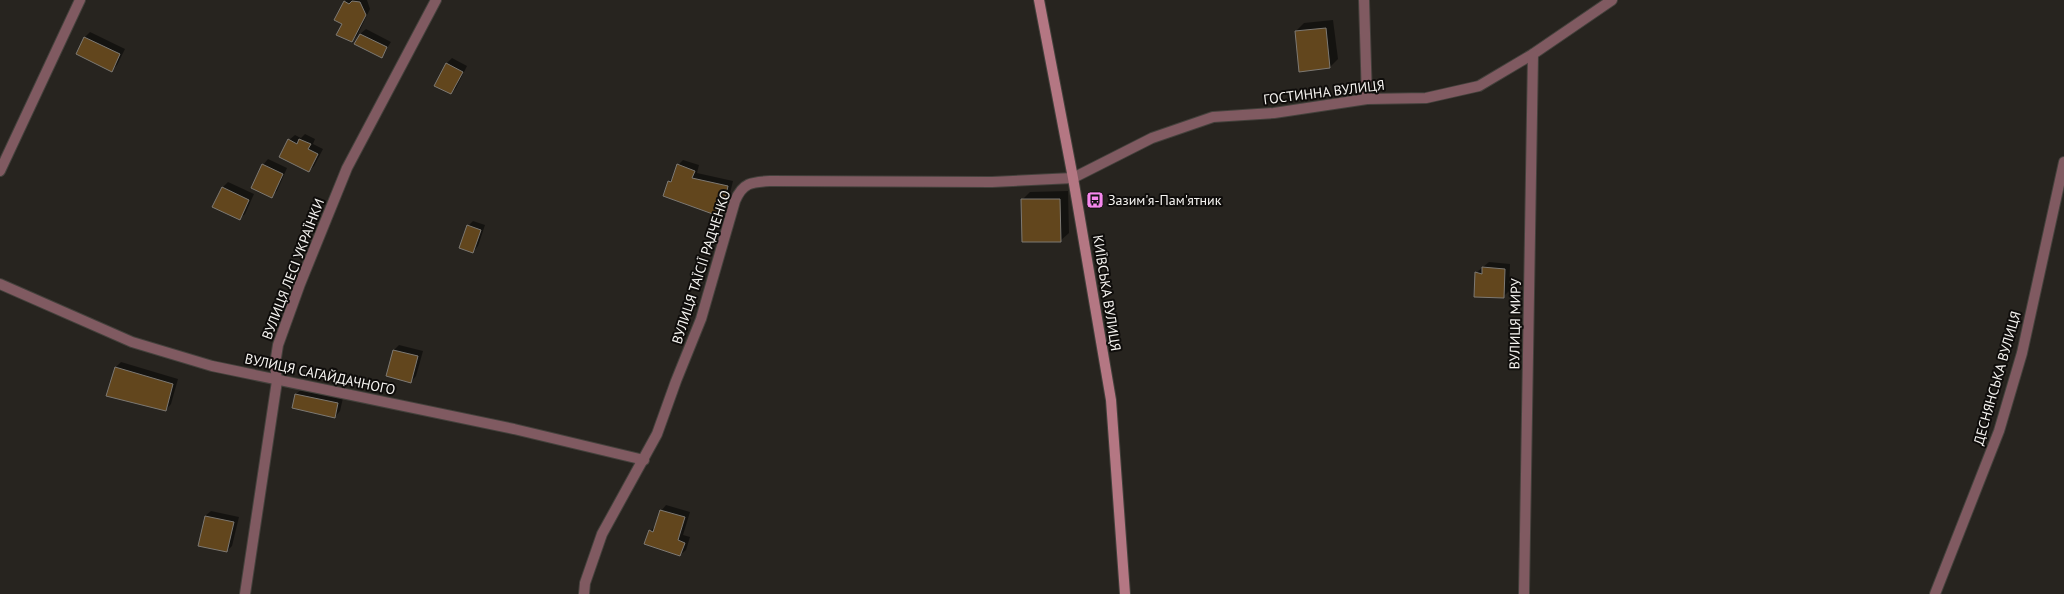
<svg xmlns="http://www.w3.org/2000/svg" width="2064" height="594" viewBox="0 0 2064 594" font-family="'PT Sans',sans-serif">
<rect width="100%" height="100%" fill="#27241f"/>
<g fill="#0007">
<path d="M346 0H367L370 9 357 36 352 41 343 23 344 2Z"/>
<path d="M1333 20 1338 59 1330 67 1296 31 1304 23Z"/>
<path d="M366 29 391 42 381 57 360 34Z"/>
<path d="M90 32 125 49 117 65 112 70 84 38Z"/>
<path d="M452 58 467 66 456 88 451 93 446 64Z"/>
<path d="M305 134 315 139 313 144 323 149 314 166 309 171 289 140 295 135 301 138Z"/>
<path d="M268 159 287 168 277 191 271 196 263 165Z"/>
<path d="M683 160 699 165 697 173 733 181 726 210 721 216 669 182 674 176 678 165Z"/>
<path d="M228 182 254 194 245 214 239 219 222 188Z"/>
<path d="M1068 191 1069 233 1060 241 1022 200 1030 192Z"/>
<path d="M473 221 485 225 478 246 473 252 468 226Z"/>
<path d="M1489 262 1510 264 1509 291 1503 297 1476 273Z"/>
<path d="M399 345 423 351 416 376 411 382 387 376 394 350Z"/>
<path d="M121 362 178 379 171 404 166 410 115 368Z"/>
<path d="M302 389 343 398 340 411 335 417 293 407 296 394Z"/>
<path d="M666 505 690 512 683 535 690 537 686 550 680 555 650 531 656 526 661 511Z"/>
<path d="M211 511 239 517 232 546 227 551 205 516Z"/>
</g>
<g fill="#62461d" stroke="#7d7973">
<path d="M344 1 349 4 352 1 360 2 366 15 352 42 336 35 342 24 334 20Z"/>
<path d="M1326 28 1330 68 1299 72 1295 31Z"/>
<path d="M360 34 387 47 382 58 354 44Z"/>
<path d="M84 37 120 54 112 72 76 54Z"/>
<path d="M446 63 463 72 451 94 434 86Z"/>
<path d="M288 139 297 144 299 139 311 144 308 149 318 154 309 172 279 157Z"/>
<path d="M262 164 283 174 272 198 251 188Z"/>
<path d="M677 164 695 171 692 178 728 186 721 217 663 196 668 181 671 182Z"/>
<path d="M222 187 249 200 240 220 212 207Z"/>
<path d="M1021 199H1060L1061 242H1022Z"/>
<path d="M467 225 481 230 473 253 459 248Z"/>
<path d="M1482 267 1505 269 1504 298 1474 297 1475 272 1482 274Z"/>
<path d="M393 350 418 356 411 383 386 376Z"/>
<path d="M115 367 173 384 166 411 106 396Z"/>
<path d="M295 394 338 403 335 418 292 408Z"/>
<path d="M660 510 685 517 678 540 685 543 680 556 644 544 649 530 653 532Z"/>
<path d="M205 516 234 522 227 552 198 546Z"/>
</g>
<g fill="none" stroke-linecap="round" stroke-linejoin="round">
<g stroke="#44413c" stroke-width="12">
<g id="street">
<path d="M1364 0 1367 99"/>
<path d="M0 171 80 0"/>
<path d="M0 284 132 342 212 366 514 429 644 460"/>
<path d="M245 594 277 381 275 364 278 345 300 284 347 168 436 0"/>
<path d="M584 594 585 583 602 534 657 434 676 381 701 319 735 201C743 182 752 182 771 181L992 182 1073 178 1152 138 1213 117 1274 113 1367 99 1426 98 1479 86 1533 54 1612 0"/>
<path d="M1524 594 1533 54"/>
<path d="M1935 594 1999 431 2022 353 2064 162"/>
</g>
</g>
<g stroke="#44413c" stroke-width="12">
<path id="secondary" d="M1039 0 1073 178 1111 400 1125 594"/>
</g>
<use href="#street" stroke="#805a61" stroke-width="10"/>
<use href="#secondary" stroke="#b47783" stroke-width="10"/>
</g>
<defs>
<g id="bus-square" transform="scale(0.9)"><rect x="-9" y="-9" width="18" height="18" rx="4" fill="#f688ed" stroke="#0f0d0b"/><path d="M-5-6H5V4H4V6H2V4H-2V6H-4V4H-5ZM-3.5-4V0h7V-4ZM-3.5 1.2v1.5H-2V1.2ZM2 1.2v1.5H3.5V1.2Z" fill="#111"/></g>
</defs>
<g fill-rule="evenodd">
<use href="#bus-square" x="1095" y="200"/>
</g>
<g text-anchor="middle" stroke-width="4" stroke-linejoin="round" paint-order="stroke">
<g font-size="14" fill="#f6f4f1" stroke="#0f0d0b">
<text transform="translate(1324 92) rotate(-7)" y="5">ГОСТИННА ВУЛИЦЯ</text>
<text transform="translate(701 267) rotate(-72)" y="5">ВУЛИЦЯ ТАЇСІЇ РАДЧЕНКО</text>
<text transform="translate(293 269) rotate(-69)" y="5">ВУЛИЦЯ ЛЕСІ УКРАЇНКИ</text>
<text transform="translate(1107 293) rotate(81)" y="5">КИЇВСЬКА ВУЛИЦЯ</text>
<text transform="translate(1515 324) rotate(-89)" y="5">ВУЛИЦЯ МИРУ</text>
<text transform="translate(320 374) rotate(12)" y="5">ВУЛИЦЯ САГАЙДАЧНОГО</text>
<text transform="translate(1997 378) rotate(-74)" y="5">ДЕСНЯНСЬКА ВУЛИЦЯ</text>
</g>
<g font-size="14" fill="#f6f4f1" stroke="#0f0d0b" text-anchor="start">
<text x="1108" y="205">Зазим'я-Пам'ятник</text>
</g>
</g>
</svg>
